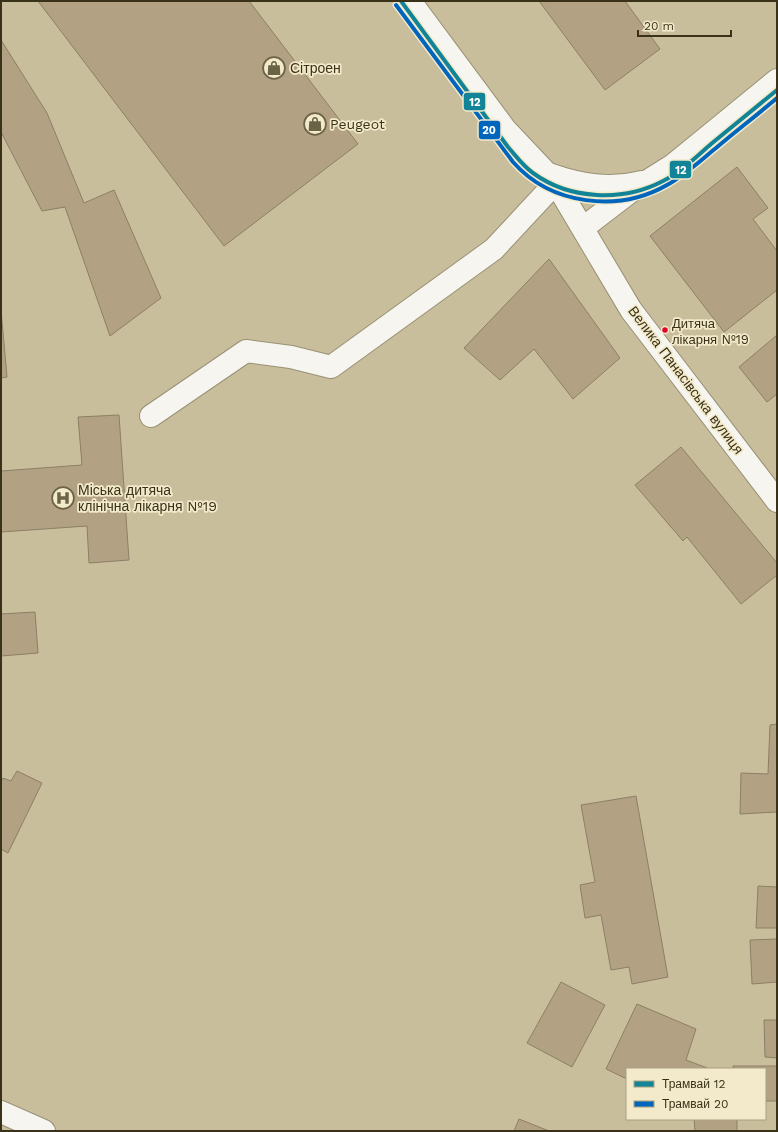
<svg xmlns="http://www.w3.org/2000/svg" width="778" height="1132" viewBox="0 0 778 1132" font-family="'Work Sans',sans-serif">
<rect width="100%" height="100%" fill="#c9be9c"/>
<g fill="#b2a283" stroke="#8b7f66">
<path d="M38 1H249L358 144 224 246Z"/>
<path d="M539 1H625L660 49 605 90Z"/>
<path d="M1 40 47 113 84 203 114 190 161 298 110 336 65 207 42 211 1 132Z"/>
<path d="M737 167 768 208 753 219 777 251V290L724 332 650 236Z"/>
<path d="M549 259 620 358 573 399 534 349 500 380 464 348Z"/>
<path d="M1 310 7 377 1 378Z"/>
<path d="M777 335V394L767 402 739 367Z"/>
<path d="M119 415 129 560 89 563 87 526 1 532V471L82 465 78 417Z"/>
<path d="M681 447 777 563V575L741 604 687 537 683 541 635 485Z"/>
<path d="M35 612 38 653 1 656V614Z"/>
<path d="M777 724V812L740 814 741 773 768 774 770 725Z"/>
<path d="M17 771 42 783 8 853 1 849V782L3 778 11 781Z"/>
<path d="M636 796 668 977 632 984 629 967 611 970 601 915 585 918 580 885 595 882 581 805Z"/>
<path d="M758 886 777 887V928H756Z"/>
<path d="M777 939V982L752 984 750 940Z"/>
<path d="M561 982 605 1005 572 1067 527 1043Z"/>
<path d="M637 1004 696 1029 686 1060 710 1069H627V1079L606 1069Z"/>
<path d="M764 1020H777V1058L765 1057Z"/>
<path d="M733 1066H777V1101H765V1069H733Z"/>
<path d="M519 1119 549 1131H514Z"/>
<path d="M694 1119H737V1131H695Z"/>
</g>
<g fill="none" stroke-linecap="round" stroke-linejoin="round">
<g stroke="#999176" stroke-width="24">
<g id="minor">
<path d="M410 1 505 129 555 182 631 310 777 501"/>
<path d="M549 174C580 185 610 190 642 182"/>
<path d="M583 228 630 192 673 165 777 80"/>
<path d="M151 416 246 351 291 357 331 367 494 249 560 178"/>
<path d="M1 1112 44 1131"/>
</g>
</g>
<use href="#minor" stroke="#f7f5f0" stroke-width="22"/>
<g stroke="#f3eacb" stroke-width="7">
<path id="tram-1" d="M401 1 508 147C516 156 523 166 533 173 570 200 623 202 663 181 681 172 696 157 711 144 733 126 755 108 777 90"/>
</g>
<g stroke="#f3eacb" stroke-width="7">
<path id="tram-2" d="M396 5 513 162C551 205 618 213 667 185 685 175 700 161 716 148 736 131 757 115 777 98"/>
</g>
<use href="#tram-1" stroke="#118597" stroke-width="4"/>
<use href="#tram-2" stroke="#0065bd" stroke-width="4"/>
</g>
<defs>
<g id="shop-ring" transform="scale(1.15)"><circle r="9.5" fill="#f3eacb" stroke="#6b6346" stroke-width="1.5"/><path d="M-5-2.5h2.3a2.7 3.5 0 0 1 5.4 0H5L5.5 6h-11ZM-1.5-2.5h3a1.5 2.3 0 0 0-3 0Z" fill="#6b6346"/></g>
<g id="hospital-ring" transform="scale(1.15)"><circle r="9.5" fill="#f3eacb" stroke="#6b6346" stroke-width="1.5"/><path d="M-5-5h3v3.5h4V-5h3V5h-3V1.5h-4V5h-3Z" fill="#6b6346"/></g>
</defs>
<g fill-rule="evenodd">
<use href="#shop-ring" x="274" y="68"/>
<use href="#shop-ring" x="315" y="124"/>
<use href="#hospital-ring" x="63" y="498"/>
</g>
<circle fill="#e4002b" stroke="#f3eacb" stroke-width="1.5" cx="665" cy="330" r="3.5"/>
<g text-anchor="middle" stroke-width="3.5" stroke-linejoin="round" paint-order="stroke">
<g font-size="13" fill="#393218" stroke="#f3eacb" text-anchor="start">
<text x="672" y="328">Дитяча<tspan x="672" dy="16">лікарня №19</tspan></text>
</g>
<g font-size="14" fill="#393218" stroke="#f3eacb" text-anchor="start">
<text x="290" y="73">Сітроен</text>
<text x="330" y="129">Peugeot</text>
<text x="78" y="495">Міська дитяча<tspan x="78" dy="16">клінічна лікарня №19</tspan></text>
</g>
<g font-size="14" fill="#393218" stroke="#f3eacb">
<text transform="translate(686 380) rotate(53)" y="5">Велика Панасівська вулиця</text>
</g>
</g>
<g stroke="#f3eacb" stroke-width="1.5">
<rect x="463" y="92" width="23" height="19" rx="4" fill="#118597"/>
<rect x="478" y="120" width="23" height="20" rx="4" fill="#0065bd"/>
<rect x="669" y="160" width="23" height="19" rx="4" fill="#118597"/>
</g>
<g font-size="11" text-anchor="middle" font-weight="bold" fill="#fff">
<text x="475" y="106">12</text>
<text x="489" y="134">20</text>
<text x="681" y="174">12</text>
</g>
<rect width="778" height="1132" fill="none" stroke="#393218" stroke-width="4"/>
<rect x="626" y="1068" width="140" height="52" fill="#f3eacb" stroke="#a9a083"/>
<rect x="634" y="1081" width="20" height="6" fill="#118597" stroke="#a9a083"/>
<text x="662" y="1088" font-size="12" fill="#393218">Трамвай 12</text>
<rect x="634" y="1101" width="20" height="6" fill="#0065bd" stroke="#a9a083"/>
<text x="662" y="1108" font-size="12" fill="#393218">Трамвай 20</text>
<path d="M638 30v6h93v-6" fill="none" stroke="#393218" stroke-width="2"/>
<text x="644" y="30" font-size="12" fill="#393218" stroke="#f3eacb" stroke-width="3" paint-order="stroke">20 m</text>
</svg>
